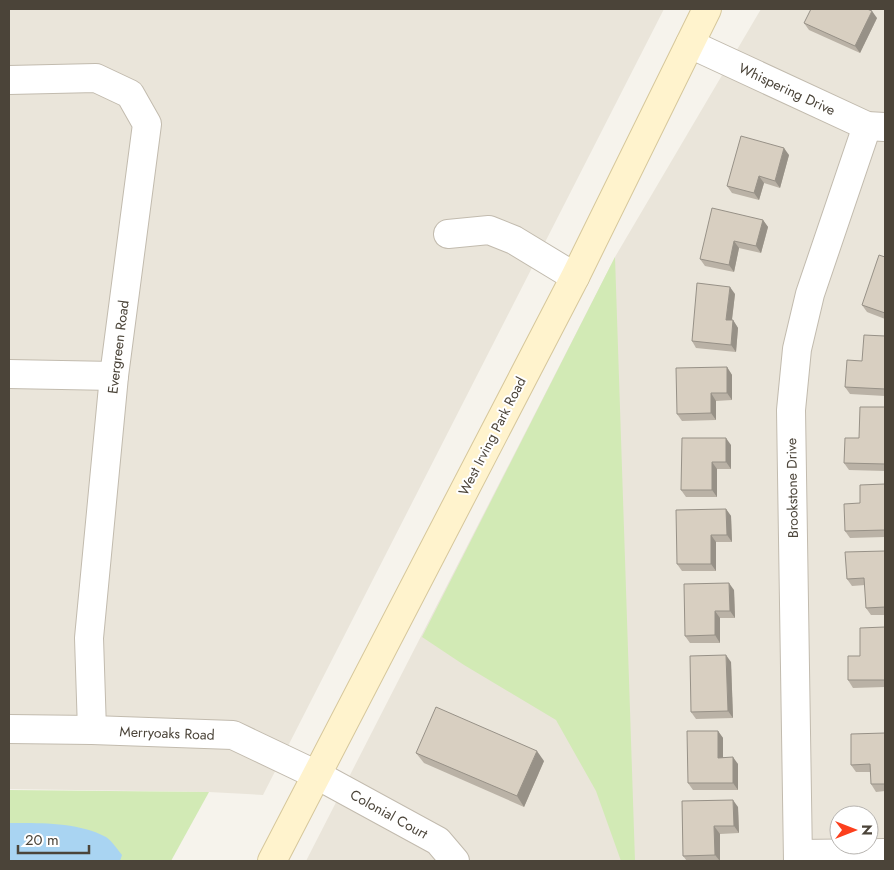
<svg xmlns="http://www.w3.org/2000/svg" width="894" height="870" viewBox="0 0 894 870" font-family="Jost,sans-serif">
<rect width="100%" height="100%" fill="#f6f3ec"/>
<g fill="#eae5da" fill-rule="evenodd">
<path d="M9 9H664L263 795 209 792 9 789Z"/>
<path d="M761 9H885V861H306L615 257ZM839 815H869V845H839Z"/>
</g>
<g fill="#d2eab5">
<path d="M615 257 635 861H621L596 791 556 720 464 665 422 637Z"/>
<path d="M9 790 209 792 171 861H9Z"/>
</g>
<path fill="#a9d4f2" d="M9 823C40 823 78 822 106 837 112 841 118 850 122 855L120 861H9Z"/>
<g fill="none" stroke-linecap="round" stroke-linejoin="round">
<g stroke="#c2bbae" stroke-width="30">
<g id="street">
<path d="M690 44 867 126 884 127"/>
<path d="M9 80 96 78 130 94 147 124 114 376 89 638 92 730"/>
<path d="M448 234 489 230 514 240 575 277"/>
<path d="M9 374 114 376"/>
<path d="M9 729 92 730 233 735 317 775 438 841 455 861"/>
<path d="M798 854 885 853"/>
<path d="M798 861 791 410 797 349 810 294 867 126"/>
</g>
</g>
<g stroke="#d6c79b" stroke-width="30">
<path id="secondary" d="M272 861 575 277 707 9"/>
</g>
<use href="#street" stroke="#fff" stroke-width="28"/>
<use href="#secondary" stroke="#fff3cd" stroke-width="28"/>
</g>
<g fill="#bab2a6">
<path d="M877 18 860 53 809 30 804 23Z"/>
<path d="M789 155 780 188 764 183 759 200 732 193 727 186Z"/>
<path d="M763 220 768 227 761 253 739 248 734 272 705 266 700 259Z"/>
<path d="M885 257V319L867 312 862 305Z"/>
<path d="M735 294 732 320H733L738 328 736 352 696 348 692 341Z"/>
<path d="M885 336V396L850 394 845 387 862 361Z"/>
<path d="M727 367 732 375V400L716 401V420L682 421 677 414Z"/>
<path d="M885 407V471L849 470 844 463 859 438Z"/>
<path d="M731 445V469H717V497H686L681 490Z"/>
<path d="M885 484V537L850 538 845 531 860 503Z"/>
<path d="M726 509 731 516 732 542H716V571H682L677 564Z"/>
<path d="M885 551V615H871L866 608 865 585 852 586 847 579Z"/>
<path d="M734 590 735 618H720V643H690L685 636Z"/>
<path d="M885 627V687L853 688 848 680Z"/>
<path d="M731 662 733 718 696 719 691 712Z"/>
<path d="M718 731 723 738V757L738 764V790H693L688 783Z"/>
<path d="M885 733V791L876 792 871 784V772H856L851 765Z"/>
<path d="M416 753 544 761 524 807 424 763Z"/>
<path d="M682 801 738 807 739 833 720 834V861H687L683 856Z"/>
</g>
<g fill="#979187">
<path d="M872 11 877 18 860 53 855 46Z"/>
<path d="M784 148 789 155 780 188 775 181Z"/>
<path d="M759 176 764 183 759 200 754 193Z"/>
<path d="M763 220 768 227 761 253 756 246Z"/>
<path d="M734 241 739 248 734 272 729 265Z"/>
<path d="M730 287 735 294 731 327 726 320Z"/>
<path d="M733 320 738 328 736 352 731 345Z"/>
<path d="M727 367 732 375V400L727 393Z"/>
<path d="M711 393 716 401V420L711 413Z"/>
<path d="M726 438 731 445V469L726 462Z"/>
<path d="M712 462 717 469V497L712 490Z"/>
<path d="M726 509 731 516 732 542 727 535Z"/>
<path d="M711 535 716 542V571L711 564Z"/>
<path d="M729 583 734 590 735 618 730 611Z"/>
<path d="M715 611 720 618V643L715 635Z"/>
<path d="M726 655 731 662 733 718 728 711Z"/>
<path d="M718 731 723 738V765L718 758Z"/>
<path d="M537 751 544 761 524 807 517 796Z"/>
<path d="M733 757 738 764V790L733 783Z"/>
<path d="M733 800 738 807 739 833 734 826Z"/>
<path d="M714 826 720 834V861L715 855Z"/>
</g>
<g fill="#d8cfc1" stroke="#979187">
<path d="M811 9H867L872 11 855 46 804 23Z"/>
<path d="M741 136 784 148 775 181 759 176 754 193 727 186Z"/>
<path d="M712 208 763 220 756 246 734 241 729 265 700 259Z"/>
<path d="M879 255 885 257V313L862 305Z"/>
<path d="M697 283 730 287 726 320H733L731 345 692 341Z"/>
<path d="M864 335 885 336V389L845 387 847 360 862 361Z"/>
<path d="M727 367V393H711V413L677 414 676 368Z"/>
<path d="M860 407H885V464L844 463 845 438H859Z"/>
<path d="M682 438H726V462H712V490H681Z"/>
<path d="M885 484V530L845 531 844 504 860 503V485Z"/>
<path d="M726 509 727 535H711V564H677L676 510Z"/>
<path d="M885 551V607L866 608 864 578 847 579 845 552Z"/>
<path d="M729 583 730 611H715V635L685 636 684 584Z"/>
<path d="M885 627V680H848V656H860V628Z"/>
<path d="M726 655 728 711 691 712 690 656Z"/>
<path d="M436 707 537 751 517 796 416 753Z"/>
<path d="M687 731H718V758L733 757V783H688Z"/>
<path d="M885 733V784H871L870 764 851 765V734Z"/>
<path d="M733 800 734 826H714L715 855 683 856 682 801Z"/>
</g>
<g text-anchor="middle" stroke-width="4" stroke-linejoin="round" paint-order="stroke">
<g font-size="14" fill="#4b4439" stroke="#fff">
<text transform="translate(787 89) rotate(25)" y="5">Whispering Drive</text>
<text transform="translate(118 347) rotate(-83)" y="5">Evergreen Road</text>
<text transform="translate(492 436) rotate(-63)" y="5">West Irving Park Road</text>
<text transform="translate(792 488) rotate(-91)" y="5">Brookstone Drive</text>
<text transform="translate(167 733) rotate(2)" y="5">Merryoaks Road</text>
<text transform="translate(389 814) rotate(29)" y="5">Colonial Court</text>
</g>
</g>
<rect width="894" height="870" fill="none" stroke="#4b4439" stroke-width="20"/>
<g transform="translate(854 830) rotate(90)"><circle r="24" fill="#ffffff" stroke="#b7b4b0"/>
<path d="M0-4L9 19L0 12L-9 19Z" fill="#fc3f1d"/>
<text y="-8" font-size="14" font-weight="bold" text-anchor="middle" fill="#4b4439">N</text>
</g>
<path d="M18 845v8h71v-8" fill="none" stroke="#4b4439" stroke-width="2.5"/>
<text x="25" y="845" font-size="15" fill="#4b4439" stroke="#ffffff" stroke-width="4" paint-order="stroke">20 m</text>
</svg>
